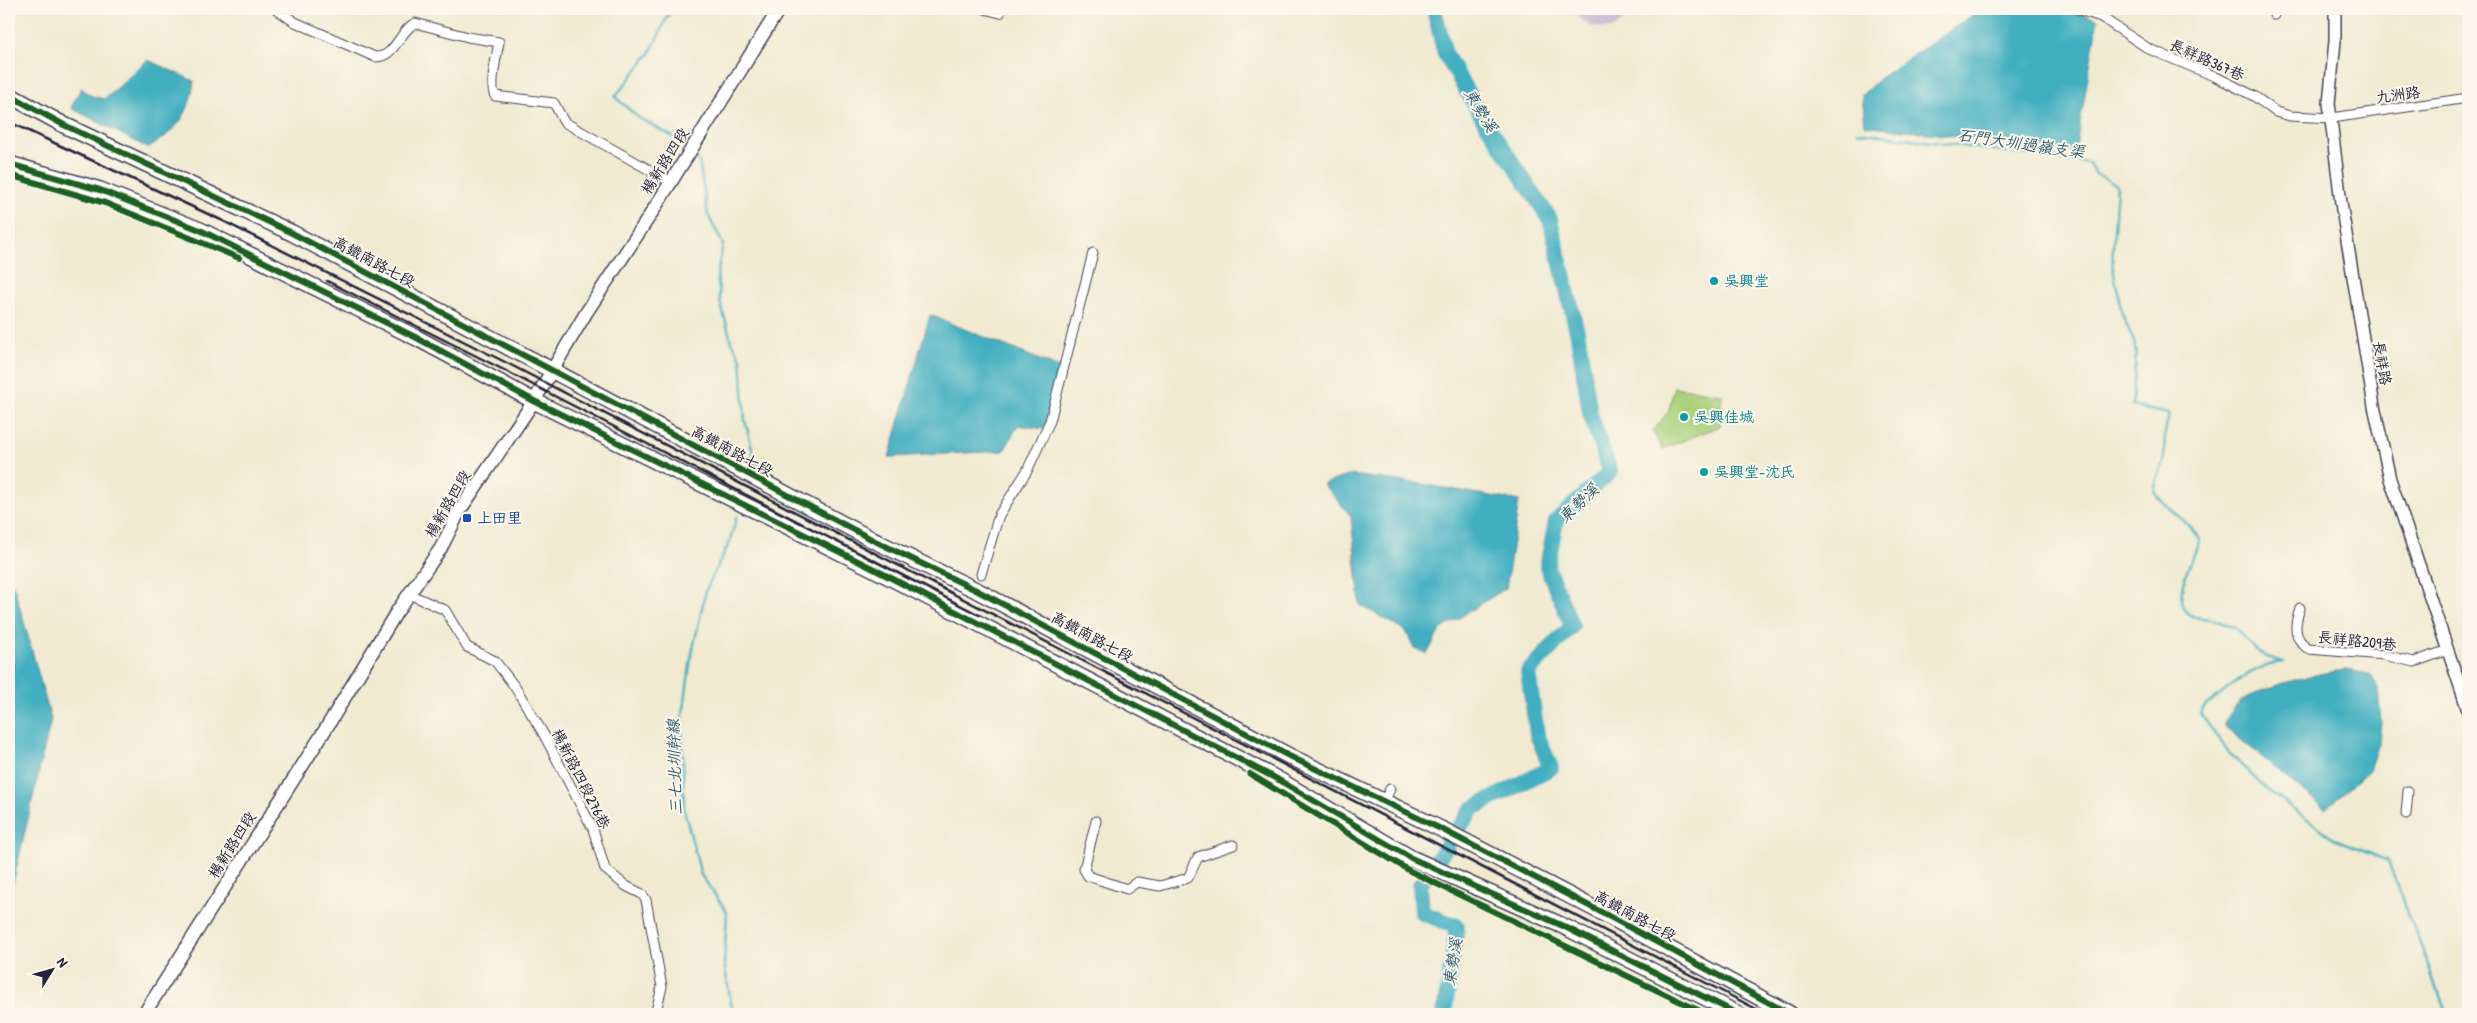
<svg xmlns="http://www.w3.org/2000/svg" width="2477" height="1023" viewBox="0 0 2477 1023" font-family="'Patrick Hand','LXGW WenKai TC',sans-serif">
<rect width="100%" height="100%" fill="#fbf7ec"/>
<filter id="ink" filterUnits="userSpaceOnUse"><feTurbulence type="fractalNoise" baseFrequency=".02" numOctaves="2"/><feDisplacementMap in="SourceGraphic" scale="10" xChannelSelector="R" yChannelSelector="G"/><feConvolveMatrix kernelMatrix="1 2 1 2 8 2 1 2 1" color-interpolation-filters="sRGB"/></filter>
<filter id="wash" filterUnits="userSpaceOnUse"><feTurbulence type="fractalNoise" baseFrequency=".0096" numOctaves="4" result="noise"/><feDisplacementMap in="SourceGraphic" scale="20" xChannelSelector="R" yChannelSelector="G"/><feGaussianBlur stdDeviation="1.12" result="paint"/><feColorMatrix in="noise" values="0 0 0 0 0 0 0 0 0 0 0 0 0 0 0 0 0 1.4 0 .05"/><feComposite in="paint" operator="in"/></filter>
<g filter="url(#wash)">
<rect width="100%" height="100%" fill="#f1ead1"/>
<path fill="#cbbfd5" d="M1567 9H1640L1612 29 1590 26Z"/>
<path fill="#a9d07a" stroke="#66795a" d="M1674 387 1722 394 1720 426 1662 449 1653 431 1669 411Z"/>
<g fill="#42afc0" stroke="#32687e">
<path d="M1982 9H2067L2098 19 2075 152 1865 125 1862 95 1880 78Z"/>
<path d="M148 60 194 81C189 117 178 129 148 148L71 108 81 88 92 96 104 99C121 87 132 72 148 60Z"/>
<path d="M930 315 1060 368 1044 429 1018 425 1004 451 889 457Z"/>
<path d="M1350 475 1422 484 1519 501 1506 588 1440 630 1427 654 1414 648 1406 631 1360 605 1351 516 1323 484Z"/>
<path d="M9 578 15 590 51 719 9 901Z"/>
<path d="M2345 670 2370 674 2378 689 2381 721 2379 743 2370 769 2325 809 2223 725C2227 718 2233 708 2239 703 2266 685 2313 674 2345 670Z"/>
</g>
<g fill="none" stroke-linecap="round" stroke-linejoin="round">
<g stroke="#42afc0" stroke-width="2.5">
<path d="M671 9 650 53 615 97 639 118 677 139 684 146"/>
<path d="M1858 132 2089 163 2096 174 2117 185 2112 263 2122 313 2134 342 2136 355 2132 406 2169 414 2165 432 2164 458 2154 491C2165 510 2189 520 2200 539 2194 559 2167 599 2192 617L2211 619 2235 627 2256 650 2269 658 2284 662C2252 665 2228 688 2204 707L2200 713 2230 754 2266 789 2335 839 2388 861 2447 1014"/>
<path d="M696 158 699 161 708 215 723 244 717 275 721 305 731 340 741 359 745 420 754 456"/>
<path d="M733 1014 724 962 727 912 701 875 684 809 682 722 691 658 706 590 730 541 737 516"/>
</g>
<path stroke="#42afc0" stroke-width="16" d="M1434 9 1445 54 1484 120 1550 219 1578 336 1590 413 1610 472 1556 521 1547 567 1572 626 1528 672 1537 734 1551 768 1472 809 1420 885 1422 913 1457 926 1444 1014"/>
</g>
</g>
<g filter="url(#ink)">
<g fill="none" stroke-linecap="round" stroke-linejoin="round">
<g stroke="#414052" stroke-width="11">
<g id="minor">
<path d="M276 9 295 22 375 57C395 58 399 31 415 23L468 37 499 42C497 54 489 86 495 96L554 103 564 122 671 182"/>
<path d="M985 9 1000 13"/>
<path d="M2077 9 2101 17 2149 49 2214 76 2254 96 2276 112 2290 116 2332 118 2468 98"/>
<path d="M2274 15V9"/>
<path d="M9 196 12 165"/>
<path d="M981 574 999 515 1027 471 1050 421 1093 253"/>
<path d="M409 594 445 610 467 647 495 661 515 687 543 733 593 829 605 869 626 886 642 894 646 900 662 987 656 1011"/>
<path d="M2300 608C2294 626 2293 637 2308 649L2384 655 2414 662 2448 650"/>
<path d="M1384 802 1390 789"/>
<path d="M2406 814 2408 791"/>
<path d="M1096 821 1084 869 1088 876 1127 889 1137 882 1160 886 1188 878 1198 857 1233 845"/>
</g>
</g>
<g stroke="#414052" stroke-width="14">
<path id="tertiary" d="M2335 9V41L2329 103 2341 203 2374 406 2390 479 2468 710"/>
</g>
<g stroke="#414052" stroke-width="15">
<path id="secondary" d="M144 1014 325 730 396 613 441 548 460 510 534 401 586 313 649 217 779 9"/>
</g>
<g stroke="#414052" stroke-width="18">
<g id="primary">
<path d="M9 95 64 125 292 233 875 541 976 590 1289 756 1443 830 1599 911 1790 1014"/>
<path d="M9 164 100 190 200 230 417 338 534 401 870 567 1277 779 1411 858 1563 926 1738 1014"/>
</g>
</g>
<use href="#minor" stroke="#fff" stroke-width="9"/>
<use href="#tertiary" stroke="#fff" stroke-width="11"/>
<use href="#secondary" stroke="#fff" stroke-width="12"/>
<use href="#primary" stroke="#fff" stroke-width="15"/>
<g stroke="#22223b" stroke-width="2.5">
<path d="M9 122 221 220 507 363 1766 1014"/>
<path d="M327 281 504 370 979 615"/>
</g>
<g stroke="#fbf7ec" stroke-width="9">
<g id="cycleway">
<path d="M9 95 64 125 292 233 875 541 976 590 1289 756 1443 830 1599 911 1790 1014"/>
<path d="M9 164 100 190 200 230 417 338 534 401 870 567 1277 779 1411 858 1563 926 1738 1014"/>
<path d="M9 175 105 203 239 258"/>
<path d="M1250 774 1410 871 1706 1014"/>
</g>
</g>
<use href="#cycleway" stroke="#1b5e20" stroke-width="6"/>
</g>
</g>
<g fill="#0f9aa8" stroke="#fbf7ec" stroke-width="2">
<circle cx="1714" cy="281" r="5"/>
<circle cx="1684" cy="417" r="5"/>
<circle cx="1704" cy="472" r="5"/>
</g>
<rect fill="#1a4fb4" stroke="#fbf7ec" stroke-width="2" x="462" y="513" width="10" height="10" rx="2.5"/>
<g text-anchor="middle" stroke-width="4" stroke-linejoin="round" paint-order="stroke">
<g font-size="15" fill="#22223b" stroke="#fbf7ec">
<text transform="translate(2207 60) rotate(24)" y="5">長祥路367巷</text>
<text transform="translate(2398 95) rotate(-8)" y="5">九洲路</text>
<text transform="translate(665 161) rotate(-58)" y="5">楊新路四段</text>
<text transform="translate(374 262) rotate(28)" y="5">高鐵南路七段</text>
<text transform="translate(2382 363) rotate(80)" y="5">長祥路</text>
<text transform="translate(732 451) rotate(28)" y="5">高鐵南路七段</text>
<text transform="translate(448 504) rotate(-60)" y="5">楊新路四段</text>
<text transform="translate(1092 637) rotate(28)" y="5">高鐵南路七段</text>
<text transform="translate(2357 641) rotate(6)" y="5">長祥路209巷</text>
<text transform="translate(581 779) rotate(63)" y="5">楊新路四段276巷</text>
<text transform="translate(232 845) rotate(-58)" y="5">楊新路四段</text>
<text transform="translate(1635 916) rotate(28)" y="5">高鐵南路七段</text>
</g>
<g font-size="15" fill="#0d838f" stroke="#fbf7ec" text-anchor="start">
<text x="1724" y="286">吳興堂</text>
<text x="1694" y="422">吳興佳城</text>
<text x="1714" y="477">吳興堂-沈氏</text>
</g>
<g font-size="15" fill="#164399" stroke="#fbf7ec" text-anchor="start">
<text x="477" y="523">上田里</text>
</g>
<g font-size="16" font-style="italic" fill="#2f5a70" stroke="#fbf7ec">
<text transform="translate(1481 110) rotate(58)" y="6">東勢溪</text>
<text transform="translate(2021 143) rotate(8)" y="6">石門大圳過嶺支渠</text>
<text transform="translate(1578 503) rotate(-44)" y="6">東勢溪</text>
<text transform="translate(674 767) rotate(-92)" y="6">三七北圳幹線</text>
<text transform="translate(1452 962) rotate(-81)" y="6">東勢溪</text>
</g>
</g>
<rect width="2477" height="1023" fill="none" stroke="#fbf7ec" stroke-width="30"/>
<g transform="translate(52 970) rotate(53)" stroke="#fbf7ec" stroke-width="4" paint-order="stroke">
<path d="M0-4L9 19L0 12L-9 19Z" fill="#22223b"/>
<text y="-8" font-size="14" font-weight="bold" text-anchor="middle" fill="#22223b">N</text>
</g>
</svg>
